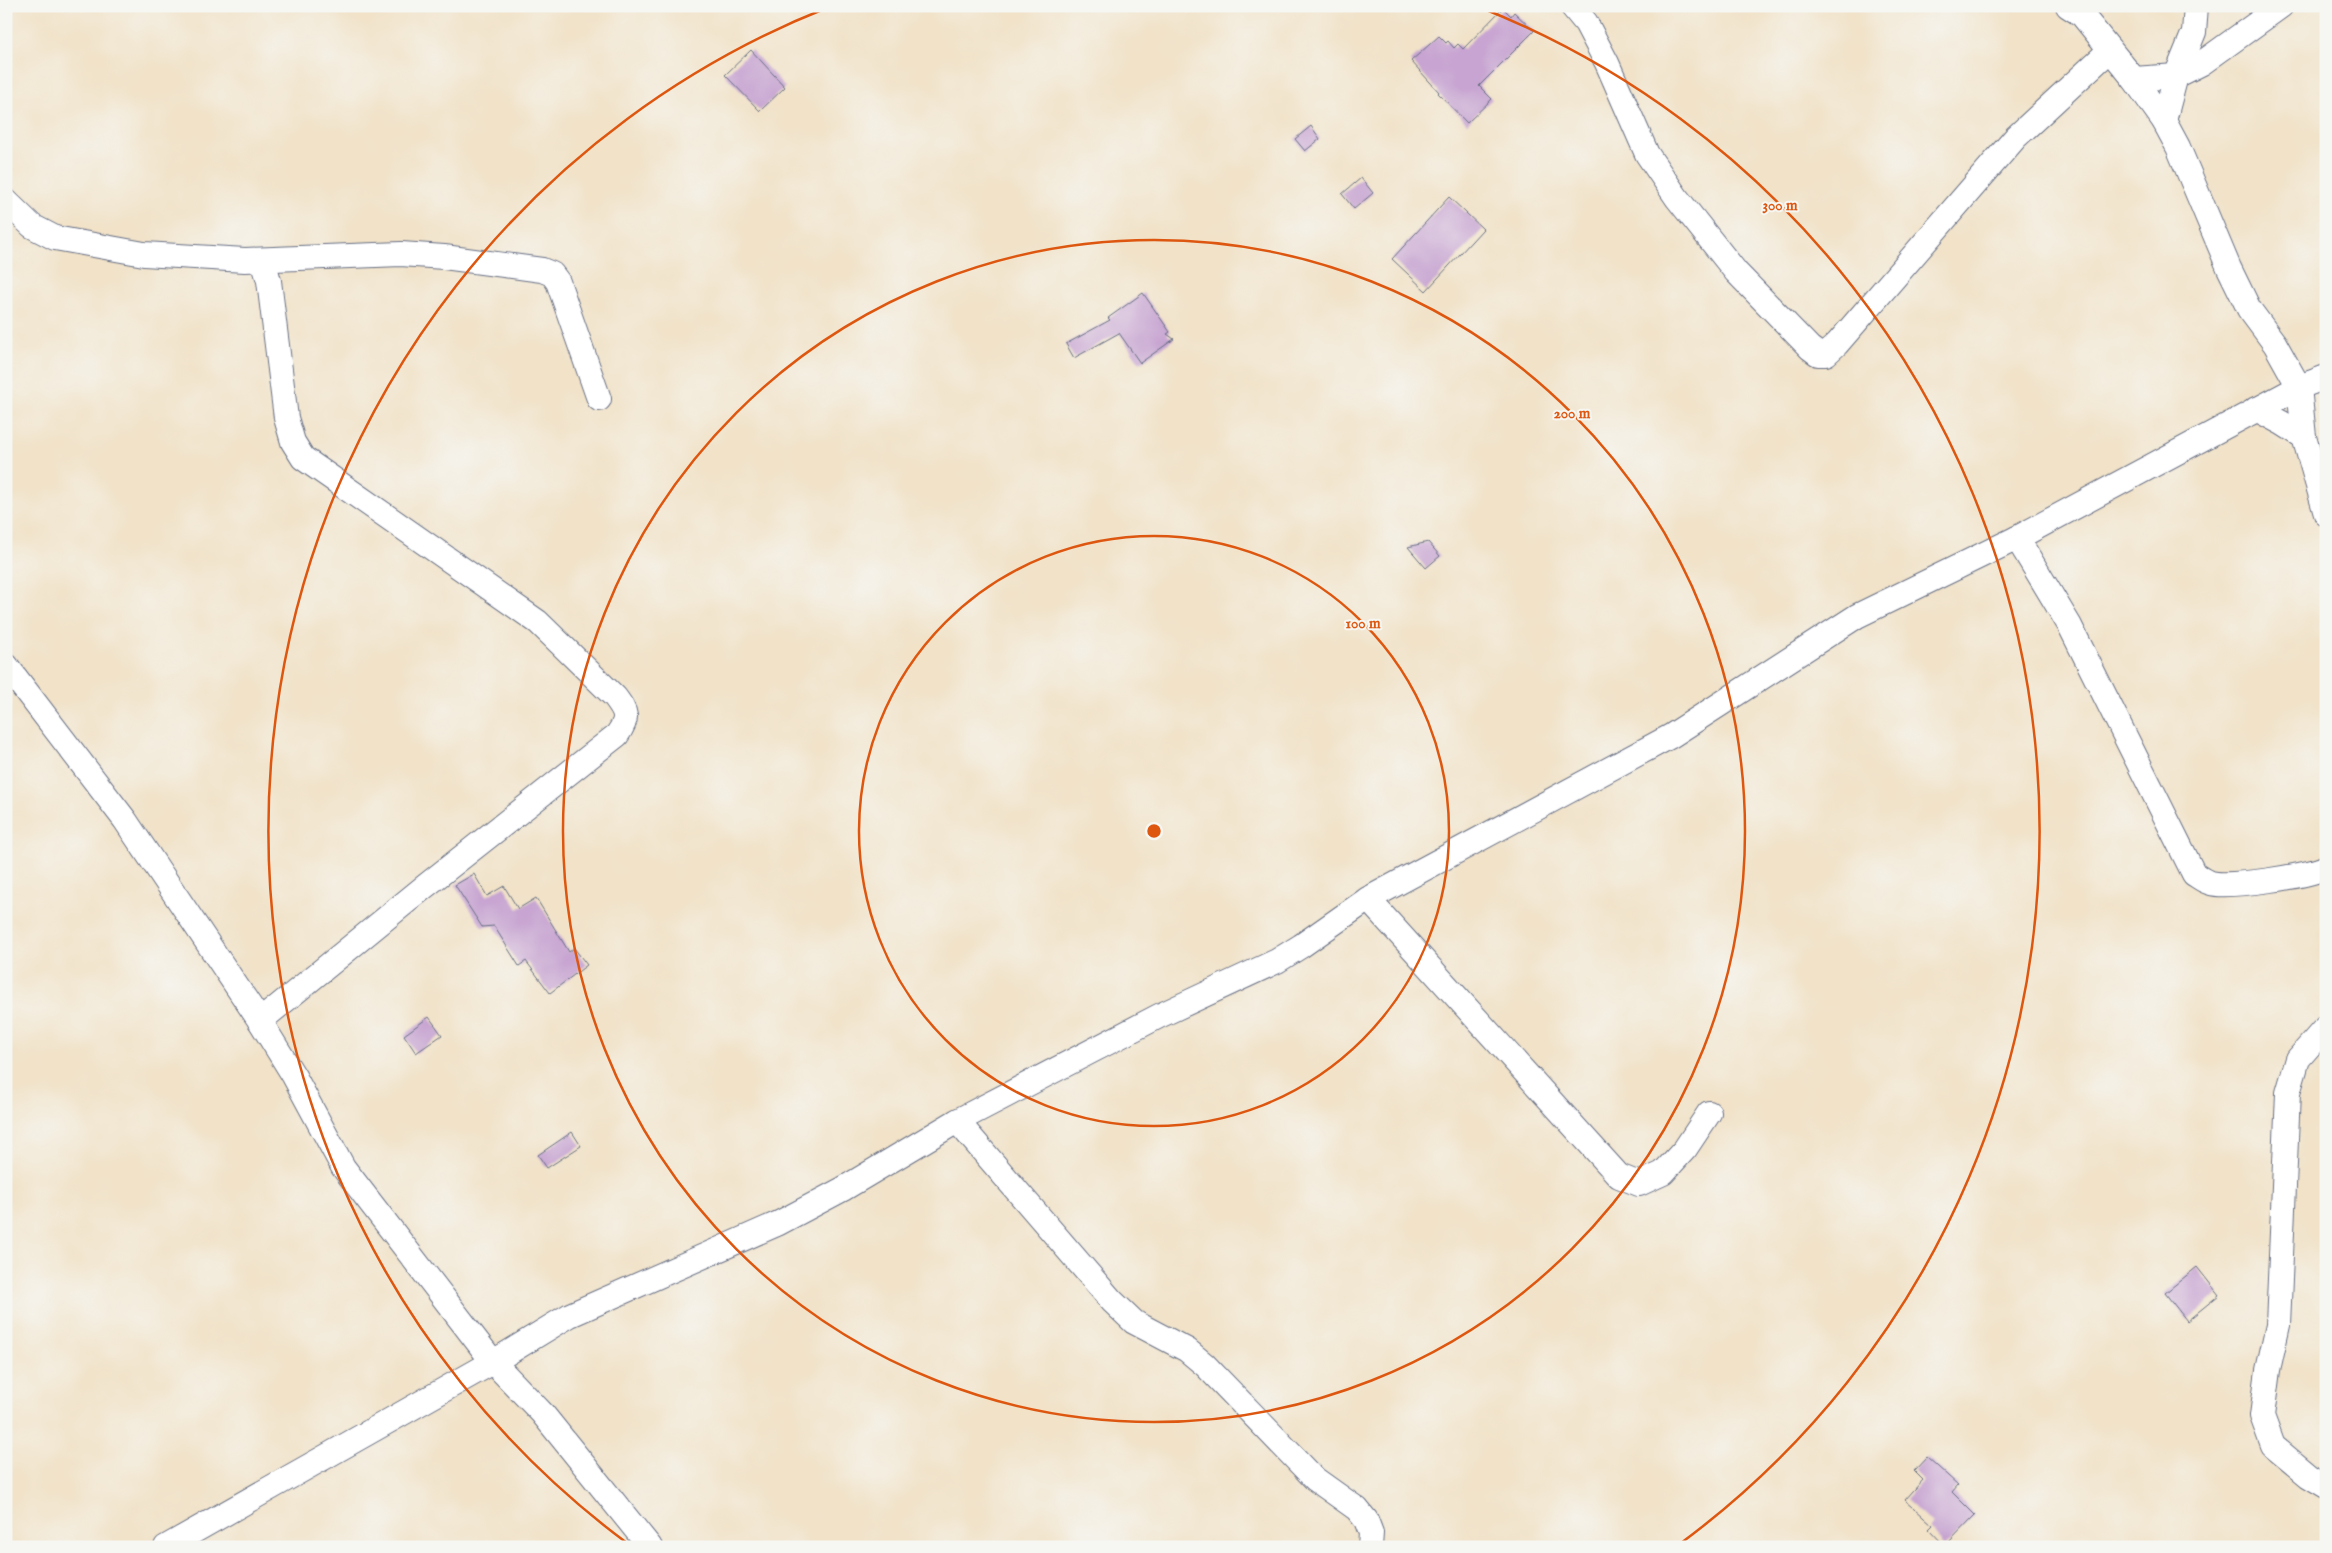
<svg xmlns="http://www.w3.org/2000/svg" width="2332" height="1553" viewBox="0 0 2332 1553" font-family="'IM FELL English',serif">
<rect width="100%" height="100%" fill="#f6f6f2"/>
<filter id="ink" filterUnits="userSpaceOnUse"><feTurbulence type="fractalNoise" baseFrequency=".02" numOctaves="2"/><feDisplacementMap in="SourceGraphic" scale="10" xChannelSelector="R" yChannelSelector="G"/><feConvolveMatrix kernelMatrix="1 2 1 2 8 2 1 2 1" color-interpolation-filters="sRGB"/></filter>
<filter id="wash" filterUnits="userSpaceOnUse"><feTurbulence type="fractalNoise" baseFrequency=".0096" numOctaves="4" result="noise"/><feDisplacementMap in="SourceGraphic" scale="20" xChannelSelector="R" yChannelSelector="G"/><feGaussianBlur stdDeviation="1.12" result="paint"/><feColorMatrix in="noise" values="0 0 0 0 0 0 0 0 0 0 0 0 0 0 0 0 0 1.4 0 .05"/><feComposite in="paint" operator="in"/></filter>
<g filter="url(#wash)">
<rect width="100%" height="100%" fill="#f1e2c8"/>
<g id="blocks">
<g fill="#c7a4d1">
<path d="M1503 8 1511 16 1514 12 1534 31 1479 86 1492 99 1467 123 1438 93 1439 92 1411 61 1439 36 1446 43 1448 41 1454 48 1458 44 1463 49Z"/>
<path d="M751 50 785 87 760 111 725 75Z"/>
<path d="M1311 126 1320 139 1305 151 1295 139Z"/>
<path d="M1361 178 1373 193 1354 209 1342 194Z"/>
<path d="M1449 197 1483 229 1426 291 1392 259Z"/>
<path d="M1143 293 1170 332 1167 334 1174 339 1140 363 1119 333 1074 358 1066 344 1110 320 1108 318Z"/>
<path d="M1428 542 1440 556 1426 568 1408 547Z"/>
<path d="M474 874 487 896 504 886 518 909 536 898 569 952 574 948 587 965 550 993 526 961 519 966 494 926 482 927 455 885Z"/>
<path d="M429 1017 442 1035 416 1053 404 1035Z"/>
<path d="M572 1132 581 1146 547 1168 538 1155Z"/>
<path d="M2197 1267 2219 1295 2187 1321 2165 1293Z"/>
<path d="M1927 1457 1958 1485 1952 1492 1975 1515 1945 1546 1929 1529 1933 1525 1905 1500 1923 1480 1914 1471Z"/>
</g>
</g>
</g>
<g filter="url(#ink)">
<use href="#blocks" fill-opacity="0" stroke="#666e83" stroke-width="1"/>
<g fill="none" stroke-linecap="round" stroke-linejoin="round">
<g stroke="#666e83" stroke-width="26">
<g id="minor">
<path d="M1572 6 1586 23 1607 63 1647 154 1677 198 1736 272 1810 348 1818 354H1826L1837 344 2016 137 2110 50"/>
<path d="M2068 6 2082 15 2134 79 2164 121 2178 147 2229 268 2249 309 2275 344 2299 387 2304 437 2326 514"/>
<path d="M2134 79 2176 76 2202 63 2281 6"/>
<path d="M2164 121 2176 76 2194 32 2196 6"/>
<path d="M6 201 32 226 55 238 144 254 245 260 401 254 444 257 542 270 552 274 558 282 599 399"/>
<path d="M2256 409 2282 423 2304 437"/>
<path d="M2017 538 2070 626 2194 874C2199 877 2205 882 2211 883 2227 888 2311 876 2326 867"/>
<path d="M6 665 125 820 260 1021 294 1076 343 1167 493 1362 542 1413 650 1547"/>
<path d="M1368 899 1619 1176 1639 1184 1663 1173 1685 1149 1709 1113"/>
<path d="M260 1021 423 888 617 735C629 718 627 713 615 697L538 622 303 458 293 442 286 418 269 281 263 260"/>
<path d="M2326 1027 2298 1059 2288 1093 2278 1325 2268 1370 2262 1416 2273 1446 2309 1476 2326 1486"/>
<path d="M957 1121 1112 1301 1134 1322 1187 1350 1205 1365 1315 1479 1357 1509 1366 1520 1371 1533 1370 1547"/>
<path d="M166 1547 493 1362 570 1315 779 1223 843 1189 957 1121 1159 1016 1277 961 1301 946 1368 899 1671 736 1857 616 2017 538 2299 387 2326 377"/>
</g>
</g>
<use href="#minor" stroke="#fff" stroke-width="24"/>
</g>
</g>
<g fill="none" stroke="#de5710" stroke-width="2.5">
<circle cx="1154" cy="831" r="295"/>
<circle cx="1154" cy="831" r="591"/>
<path d="M627 1543A886 886 0 0 1 829 7M1479 7A886 886 0 0 1 1681 1543"/>
</g>
<circle cx="1154" cy="831" r="8" fill="#de5710" stroke="#f6f6f2" stroke-width="2.5"/>
<g font-size="15" text-anchor="middle" font-weight="bold" fill="#de5710" stroke="#f6f6f2" stroke-width="4" stroke-linejoin="round" paint-order="stroke">
<text x="1780" y="210">300 m</text>
<text x="1572" y="418">200 m</text>
<text x="1363" y="628">100 m</text>
</g>
<rect width="2332" height="1553" fill="none" stroke="#f6f6f2" stroke-width="25"/>
</svg>
